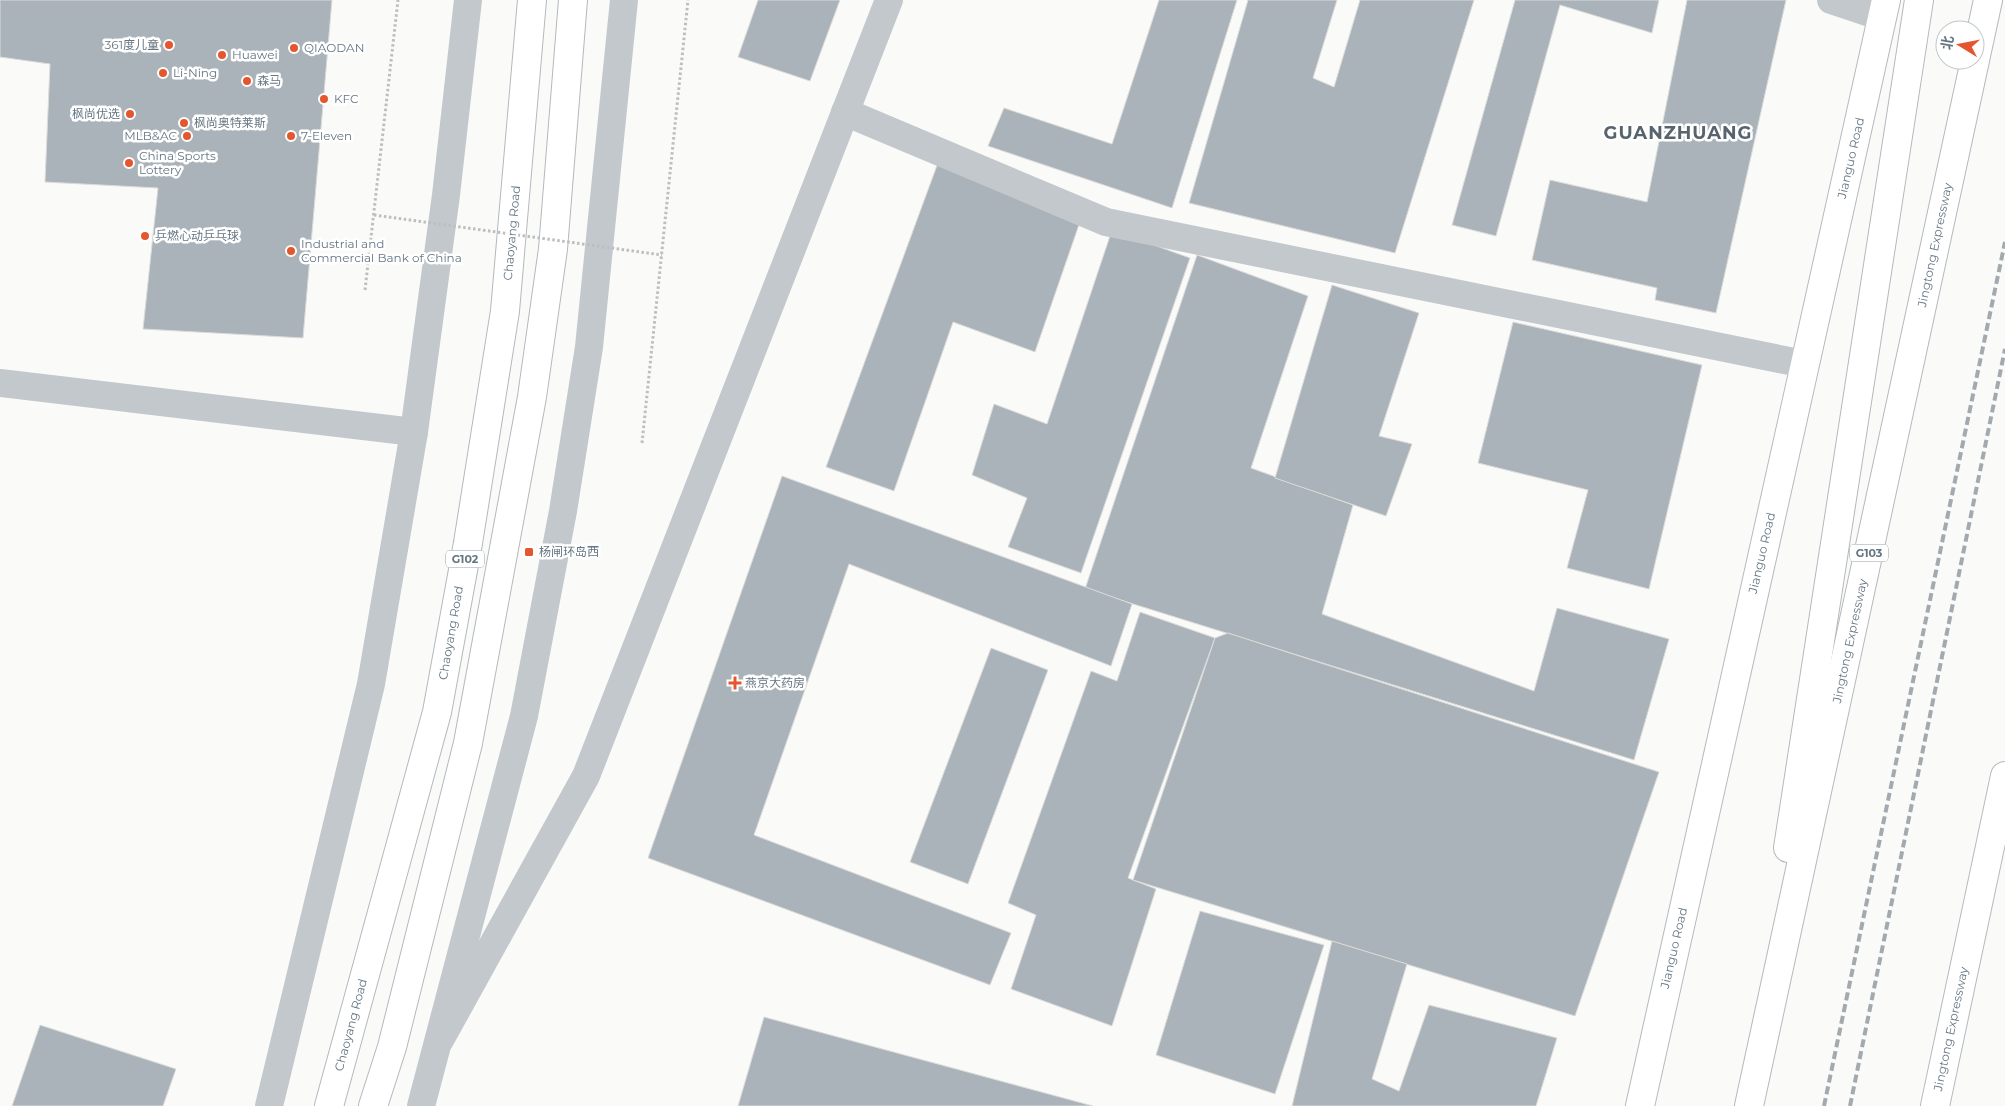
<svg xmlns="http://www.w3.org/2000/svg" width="2005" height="1106" viewBox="0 0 2005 1106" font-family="Montserrat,'Noto Sans SC',sans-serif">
<rect width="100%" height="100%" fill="#fafaf8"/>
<g fill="#aab3b9" stroke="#dcdcda">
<path d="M0 0H332L303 338 143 329 158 188 45 182 50 64 0 57Z"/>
<path d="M758 0H840L810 81 738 57Z"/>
<path d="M1159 0H1237L1172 208 988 146 1004 108 1112 144Z"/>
<path d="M1248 0H1337L1313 78 1334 87 1360 0H1474L1395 253 1189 203Z"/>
<path d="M1515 0H1659L1652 33 1560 5 1496 236 1452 225Z"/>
<path d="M1687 0H1786L1716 313 1655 300 1657 288 1532 260 1550 180 1647 202Z"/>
<path d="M939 160 1082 216 1035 352 953 322 894 491 826 467Z"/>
<path d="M1112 230 1190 258 1081 573 1008 547 1027 498 972 475 994 404 1047 424Z"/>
<path d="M1197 255 1308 296 1251 468 1353 505 1322 614 1534 691 1557 608 1669 639 1634 760 1085 589Z"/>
<path d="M1332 285 1419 313 1379 436 1412 444 1386 516 1275 478Z"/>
<path d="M1513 322 1702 365 1649 589 1567 568 1588 490 1478 463Z"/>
<path d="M782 476 1132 604 1111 666 849 564 754 835 1011 933 990 985 648 858Z"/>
<path d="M1140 612 1215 638 1128 878 1156 889 1112 1026 1011 989 1036 915 1008 903 1091 671 1117 681Z"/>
<path d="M1228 633 1659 772 1575 1016 1133 880 1215 638Z"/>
<path d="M991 648 1048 670 968 884 910 862Z"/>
<path d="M1200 911 1324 945 1275 1094 1156 1055Z"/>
<path d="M1332 941 1407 964 1372 1079 1399 1091 1429 1005 1557 1038 1536 1106H1292Z"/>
<path d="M764 1017 1093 1106H738Z"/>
<path d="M40 1025 176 1069 163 1106H12Z"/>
</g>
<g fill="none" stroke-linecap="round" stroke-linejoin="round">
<g stroke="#b5babe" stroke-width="30">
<path id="major" d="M1640 1106 1886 0"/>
</g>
<g stroke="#b4b9bd" stroke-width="30">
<g id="highway">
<path d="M1788 848 1919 0"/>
<path d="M329 1106 437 712 468 543 505 311 532 0"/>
<path d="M373 1106 392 1047 468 743 532 397 553 249 573 0"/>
<path d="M1749 1106 1988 0"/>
<path d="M1935 1106 2005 776"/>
</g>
</g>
<g stroke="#bbbfc2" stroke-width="3" stroke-dasharray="2.5 2.5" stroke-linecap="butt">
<path d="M365 290 398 0"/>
<path d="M642 443 688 0"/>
</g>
<g stroke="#c3c8cc" stroke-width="28">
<path d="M1831 0 1882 17"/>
<path d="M845 112 1106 222 1804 364"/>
<path d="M0 383 414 432"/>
<path d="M440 1040 586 776 889 0"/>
<path d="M269 1106 371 684 414 432 446 195 468 0"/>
<path d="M421 1106 524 716 563 511 589 347 624 0"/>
</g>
<use href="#major" stroke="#fff" stroke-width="28"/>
<use href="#highway" stroke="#fff" stroke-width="28"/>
<g stroke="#a2aab0" stroke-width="4" stroke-dasharray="8 4" stroke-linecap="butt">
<path d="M1824 1106 2005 242"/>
<path d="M1850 1106 2005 349"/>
</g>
<path stroke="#bbbfc2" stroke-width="3" stroke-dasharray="2.5 2.5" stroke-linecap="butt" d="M374 215 662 255"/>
</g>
<g fill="#e4572e" stroke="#fff" stroke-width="2">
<circle cx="169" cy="45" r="5"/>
<circle cx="294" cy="48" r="5"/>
<circle cx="222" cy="55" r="5"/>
<circle cx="163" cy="73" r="5"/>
<circle cx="247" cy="81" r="5"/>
<circle cx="324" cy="99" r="5"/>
<circle cx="130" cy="114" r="5"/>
<circle cx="184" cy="123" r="5"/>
<circle cx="187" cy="136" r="5"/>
<circle cx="291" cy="136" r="5"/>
<circle cx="129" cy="163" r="5"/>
<circle cx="145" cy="236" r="5"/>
<circle cx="291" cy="251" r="5"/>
<rect x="524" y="547" width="10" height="10" rx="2.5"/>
<path d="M732.5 675.5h5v5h5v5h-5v5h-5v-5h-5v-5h5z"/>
</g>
<g text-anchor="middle" stroke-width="5" stroke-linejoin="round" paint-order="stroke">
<g fill="#fff" stroke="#939fa8" stroke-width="1">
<rect x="1850" y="544.5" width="38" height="17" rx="4"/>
<rect x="446" y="550.5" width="38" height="17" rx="4"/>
</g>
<g font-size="11" font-weight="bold" fill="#657683">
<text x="1869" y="557">G103</text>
<text x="465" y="563">G102</text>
</g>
<g font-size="12" fill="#657683" stroke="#fff" text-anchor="start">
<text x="159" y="49" text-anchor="end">361度儿童</text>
<text x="304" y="52">QIAODAN</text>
<text x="232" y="59">Huawei</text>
<text x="173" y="77">Li-Ning</text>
<text x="257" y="85">森马</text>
<text x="334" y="103">KFC</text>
<text x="120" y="118" text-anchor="end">枫尚优选</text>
<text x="194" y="127">枫尚奥特莱斯</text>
<text x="177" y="140" text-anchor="end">MLB&amp;AC</text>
<text x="301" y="140">7-Eleven</text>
<text x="139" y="160">China Sports<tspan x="139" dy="14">Lottery</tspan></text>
<text x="155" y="240">乒燃心动乒乓球</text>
<text x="301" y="248">Industrial and<tspan x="301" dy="14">Commercial Bank of China</tspan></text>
<text x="539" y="556">杨闸环岛西</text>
<text x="745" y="687">燕京大药房</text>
</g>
<g font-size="12" fill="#657683" stroke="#fff">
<text transform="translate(1851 158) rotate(-77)" y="4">Jianguo Road</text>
<text transform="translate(512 233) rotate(-85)" y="4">Chaoyang Road</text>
<text transform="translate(1935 245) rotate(-78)" y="4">Jingtong Expressway</text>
<text transform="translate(1762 553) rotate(-77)" y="4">Jianguo Road</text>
<text transform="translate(451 633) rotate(-80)" y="4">Chaoyang Road</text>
<text transform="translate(1850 641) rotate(-78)" y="4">Jingtong Expressway</text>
<text transform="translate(1674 948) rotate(-77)" y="4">Jianguo Road</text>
<text transform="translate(351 1025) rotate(-75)" y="4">Chaoyang Road</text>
<text transform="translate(1951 1029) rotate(-78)" y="4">Jingtong Expressway</text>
</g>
<g font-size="18" font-weight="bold" letter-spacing="1" fill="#57646e" stroke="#fff">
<text x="1678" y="139">GUANZHUANG</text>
</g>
</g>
<g transform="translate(1960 45) rotate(280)"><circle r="24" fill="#ffffff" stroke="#c1c8cd"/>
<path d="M0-4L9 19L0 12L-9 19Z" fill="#e4572e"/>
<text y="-8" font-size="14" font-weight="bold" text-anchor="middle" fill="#657683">北</text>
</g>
</svg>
